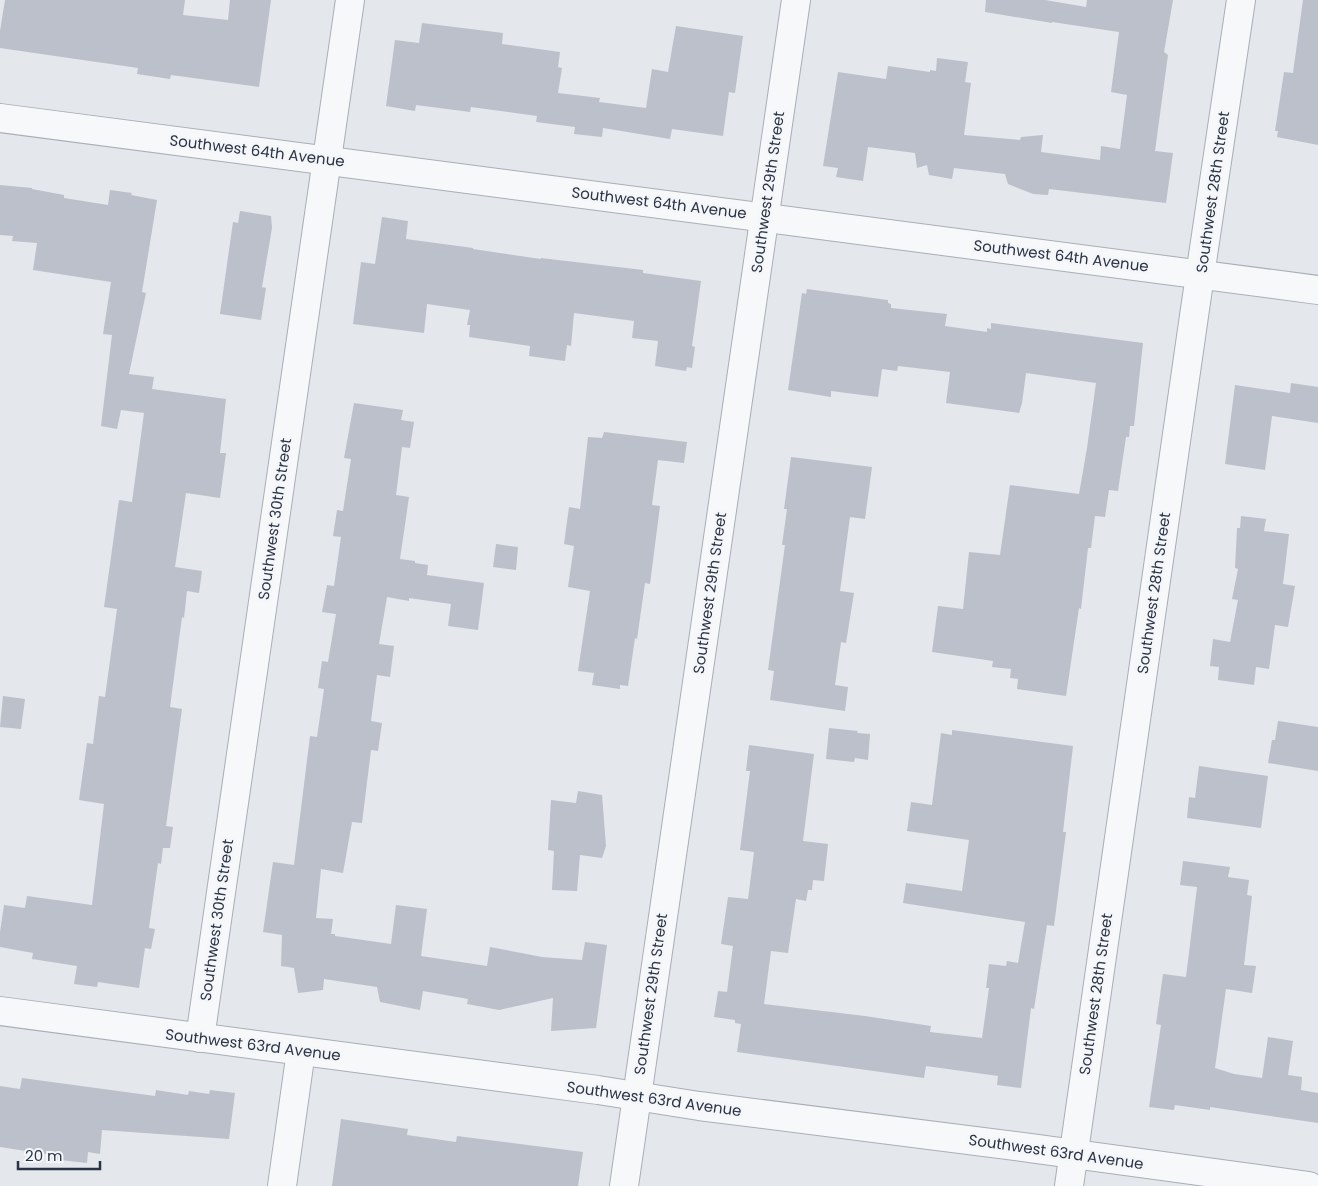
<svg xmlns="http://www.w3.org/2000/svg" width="1318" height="1186" viewBox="0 0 1318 1186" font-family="Poppins,sans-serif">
<rect width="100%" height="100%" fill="#e4e7ec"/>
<g fill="#bbc0ca">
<path d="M5 0H185L183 15 228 20 230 0H271L259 87 171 75 170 79 137 74 138 68 0 48V31Z"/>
<path d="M986 0H1045L1086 7 1087 0H1173L1164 52 1168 55 1155 151 1173 153 1166 203 1049 189 1048 195 1033 194 1008 184 1005 174 954 168 952 179 929 175 927 165 917 168 915 153 868 147 863 181 836 177 838 168 823 166 838 72 886 79 888 66 930 72V70L936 71 937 58 968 62 965 82 971 83 964 135 1020 140 1021 137 1043 135 1041 152 1100 160 1101 146 1120 149 1127 95 1111 92 1119 32 1052 22V23L985 12Z"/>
<path d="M1303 0H1318V145L1277 137 1278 131H1275L1284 72 1293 73Z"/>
<path d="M422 23 503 33 502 44 560 52 558 67 562 68 558 93 600 98 599 102 646 108 652 69 668 72 676 26 743 36 735 93 729 92 723 136 672 129 670 139 603 128 602 137 574 134 575 127 536 122 537 116 471 107 470 112 416 105 415 111 386 106 395 40 419 43Z"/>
<path d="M0 185 32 188V189L64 195V198L108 205 110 190 132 193 131 195 157 200 142 292 146 293 129 374 154 377 152 389 226 399 220 453H226L220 498 186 493 175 567 202 571 199 593 187 591 184 618 182 617 170 707 182 709 166 826 173 827 170 848H163L161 864 158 863 149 928 155 929 151 949 145 948 139 988 98 982 97 987 74 984 77 966 32 959 33 953 0 947V932L4 905 25 908 27 896 92 905 104 804 79 800 87 743 93 744 99 696 105 697 117 609 104 607 119 500 132 502 144 413 121 410 117 429 101 426 112 335 103 334 111 282 33 270 37 243 12 241 13 236 0 235Z"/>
<path d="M240 211 271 216 272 228 262 287 266 288 261 320 220 314 233 222 238 223Z"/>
<path d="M382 217 408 221 406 239 473 248V249L541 259V258L643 270V273L701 281 692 346 695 347 692 368 687 367 686 371 655 366 658 341 632 338 634 321 574 313 571 346 567 345 565 361 529 356 530 346 469 337 470 325H467L470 310 427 304 424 333 353 324 361 262 375 264Z"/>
<path d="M807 289 888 300V303L891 304V308L947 314 945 326 987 332V328L991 329V323L1143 343 1134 426H1130L1129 437H1126L1118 491 1109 490 1105 517 1095 516 1091 548H1088L1081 609 1079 608 1066 696 1017 689 1018 679 1010 678 1011 669 992 667 993 661 932 652 938 606 963 609 969 552 1000 555 1010 485 1079 494 1087 448 1096 383 1026 373 1022 403 1019 413 946 403 950 372 898 366 897 371 882 369 878 397 831 391V397L788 390 802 293 806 294Z"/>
<path d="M1291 383 1318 387V423L1272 416 1265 470 1225 464 1235 385 1290 393Z"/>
<path d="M354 403 403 410 401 420 414 422 410 448 402 447 396 495 409 497 400 559 415 561V563L428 565 427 575 484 583 478 630 448 626 451 604 409 598V601L387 597 379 644 394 646 390 677 377 675 371 721 382 723 378 751 371 750 362 823 352 822 343 873 321 869 316 918 333 919 331 934H335V936L391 944 396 905 427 909 421 956 487 966 490 947 542 957 582 960 585 942 607 945 596 1028 551 1031 553 998 499 1010 467 1004 468 999 423 991 420 1010 380 1002 377 987 324 979 323 990 298 993 294 968 281 966 282 935 263 932 273 862 294 865 310 736 317 737 324 689 318 688 322 661 328 662 336 614 322 612 327 585 334 586 341 537 333 536 337 510 343 511 351 459 344 458Z"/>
<path d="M604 432 687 442 684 463 658 460 652 505 660 506 650 584 645 583 637 639 635 638 628 686 620 685V689L592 685 594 673 578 671 590 591 568 587 574 546 564 544 569 507 580 509 588 437 602 438Z"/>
<path d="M791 457 872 467 865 519 850 517 840 591 854 593 846 643 841 642 835 685 848 687 845 711 770 700 774 671 768 670 785 545H782L787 509H784Z"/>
<path d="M1241 516 1266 519 1264 531 1289 534 1283 584 1295 586 1288 627 1275 625 1269 669 1256 667 1254 685 1218 680 1219 667 1210 666 1213 639 1230 642 1238 600 1232 599 1238 569 1235 568 1237 528H1240Z"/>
<path d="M496 544 518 547 516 570 493 567Z"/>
<path d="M3 696 25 699 21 729 0 727Z"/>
<path d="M1278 721 1318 727V771L1268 763 1272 740H1275Z"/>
<path d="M829 728 858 731 857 733 870 734 868 760 855 758 854 762 826 759Z"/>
<path d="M952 730 1073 746 1063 832H1066L1054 926 1047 925 1034 1009 1031 1008 1021 1088 997 1085 998 1076 926 1066 924 1078 737 1052 741 1024 735 1023V1020L714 1017 718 991 727 992 733 946 721 944 728 897 748 899 754 852 740 850 750 771H746L749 745 814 754 803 841 828 844 824 881 813 880 812 890H808L806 901 796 899 788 953 771 951 764 1004 865 1016 931 1026 930 1032 982 1038 989 988H986L989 964 1006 966 1007 961 1018 963 1025 922 903 903 906 883 962 891 969 840 907 831 911 802 932 805 941 733 952 735Z"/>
<path d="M1199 766 1268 776 1261 828 1187 818 1189 797 1195 798Z"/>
<path d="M578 791 602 795 606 846 602 858 580 855 577 891 552 890 554 851 548 850 551 800 576 803Z"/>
<path d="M1183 861 1230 867 1228 877 1249 880 1247 895 1252 896 1244 965 1256 966 1252 993 1226 989 1215 1068 1234 1074 1262 1078 1268 1037 1293 1041 1288 1075 1302 1077 1301 1090 1318 1093V1123L1210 1107V1110L1175 1105 1174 1110 1149 1107 1161 1025 1156 1024 1163 974 1186 977 1197 887 1180 885Z"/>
<path d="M22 1078 155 1096 156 1090 188 1095 189 1091 209 1094 210 1090 235 1093 229 1139 102 1130 100 1154 88 1152 87 1163 51 1159 52 1155 0 1147V1086L20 1089Z"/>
<path d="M341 1119 408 1129 407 1135 456 1142 457 1136 583 1152 578 1186H332Z"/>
</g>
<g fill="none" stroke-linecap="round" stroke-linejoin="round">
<g stroke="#a9aeb7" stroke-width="30">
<g id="minor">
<path d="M0 118 1318 290"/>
<path d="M0 1011 598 1090 699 1106 1030 1148 1309 1186"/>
<path d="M200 1038 350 0"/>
<path d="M282 1186 301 1051"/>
<path d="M624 1186 796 0"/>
<path d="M1069 1186 1195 309 1241 0"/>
</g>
</g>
<use href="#minor" stroke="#f7f8fa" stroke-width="28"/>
</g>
<g text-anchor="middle" stroke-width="5" stroke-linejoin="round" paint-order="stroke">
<g font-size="15" fill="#2b3445" stroke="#f4f6f9">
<text transform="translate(257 151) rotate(7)" y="5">Southwest 64th Avenue</text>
<text transform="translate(768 192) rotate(-82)" y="5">Southwest 29th Street</text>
<text transform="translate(1213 192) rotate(-82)" y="5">Southwest 28th Street</text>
<text transform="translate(659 203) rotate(7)" y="5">Southwest 64th Avenue</text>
<text transform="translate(1061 256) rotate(7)" y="5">Southwest 64th Avenue</text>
<text transform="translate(275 519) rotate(-82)" y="5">Southwest 30th Street</text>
<text transform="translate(710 593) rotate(-82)" y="5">Southwest 29th Street</text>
<text transform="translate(1154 593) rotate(-82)" y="5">Southwest 28th Street</text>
<text transform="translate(217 920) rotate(-82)" y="5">Southwest 30th Street</text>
<text transform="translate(651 994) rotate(-82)" y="5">Southwest 29th Street</text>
<text transform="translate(1096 994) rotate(-82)" y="5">Southwest 28th Street</text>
<text transform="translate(253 1045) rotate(7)" y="5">Southwest 63rd Avenue</text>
<text transform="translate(654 1099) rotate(8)" y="5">Southwest 63rd Avenue</text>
<text transform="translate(1056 1152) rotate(8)" y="5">Southwest 63rd Avenue</text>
</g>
</g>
<path d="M18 1161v8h82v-8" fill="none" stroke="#2b3445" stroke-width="2.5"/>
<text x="25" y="1161" font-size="15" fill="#2b3445" stroke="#f4f6f9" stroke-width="4" paint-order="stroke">20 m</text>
</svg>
